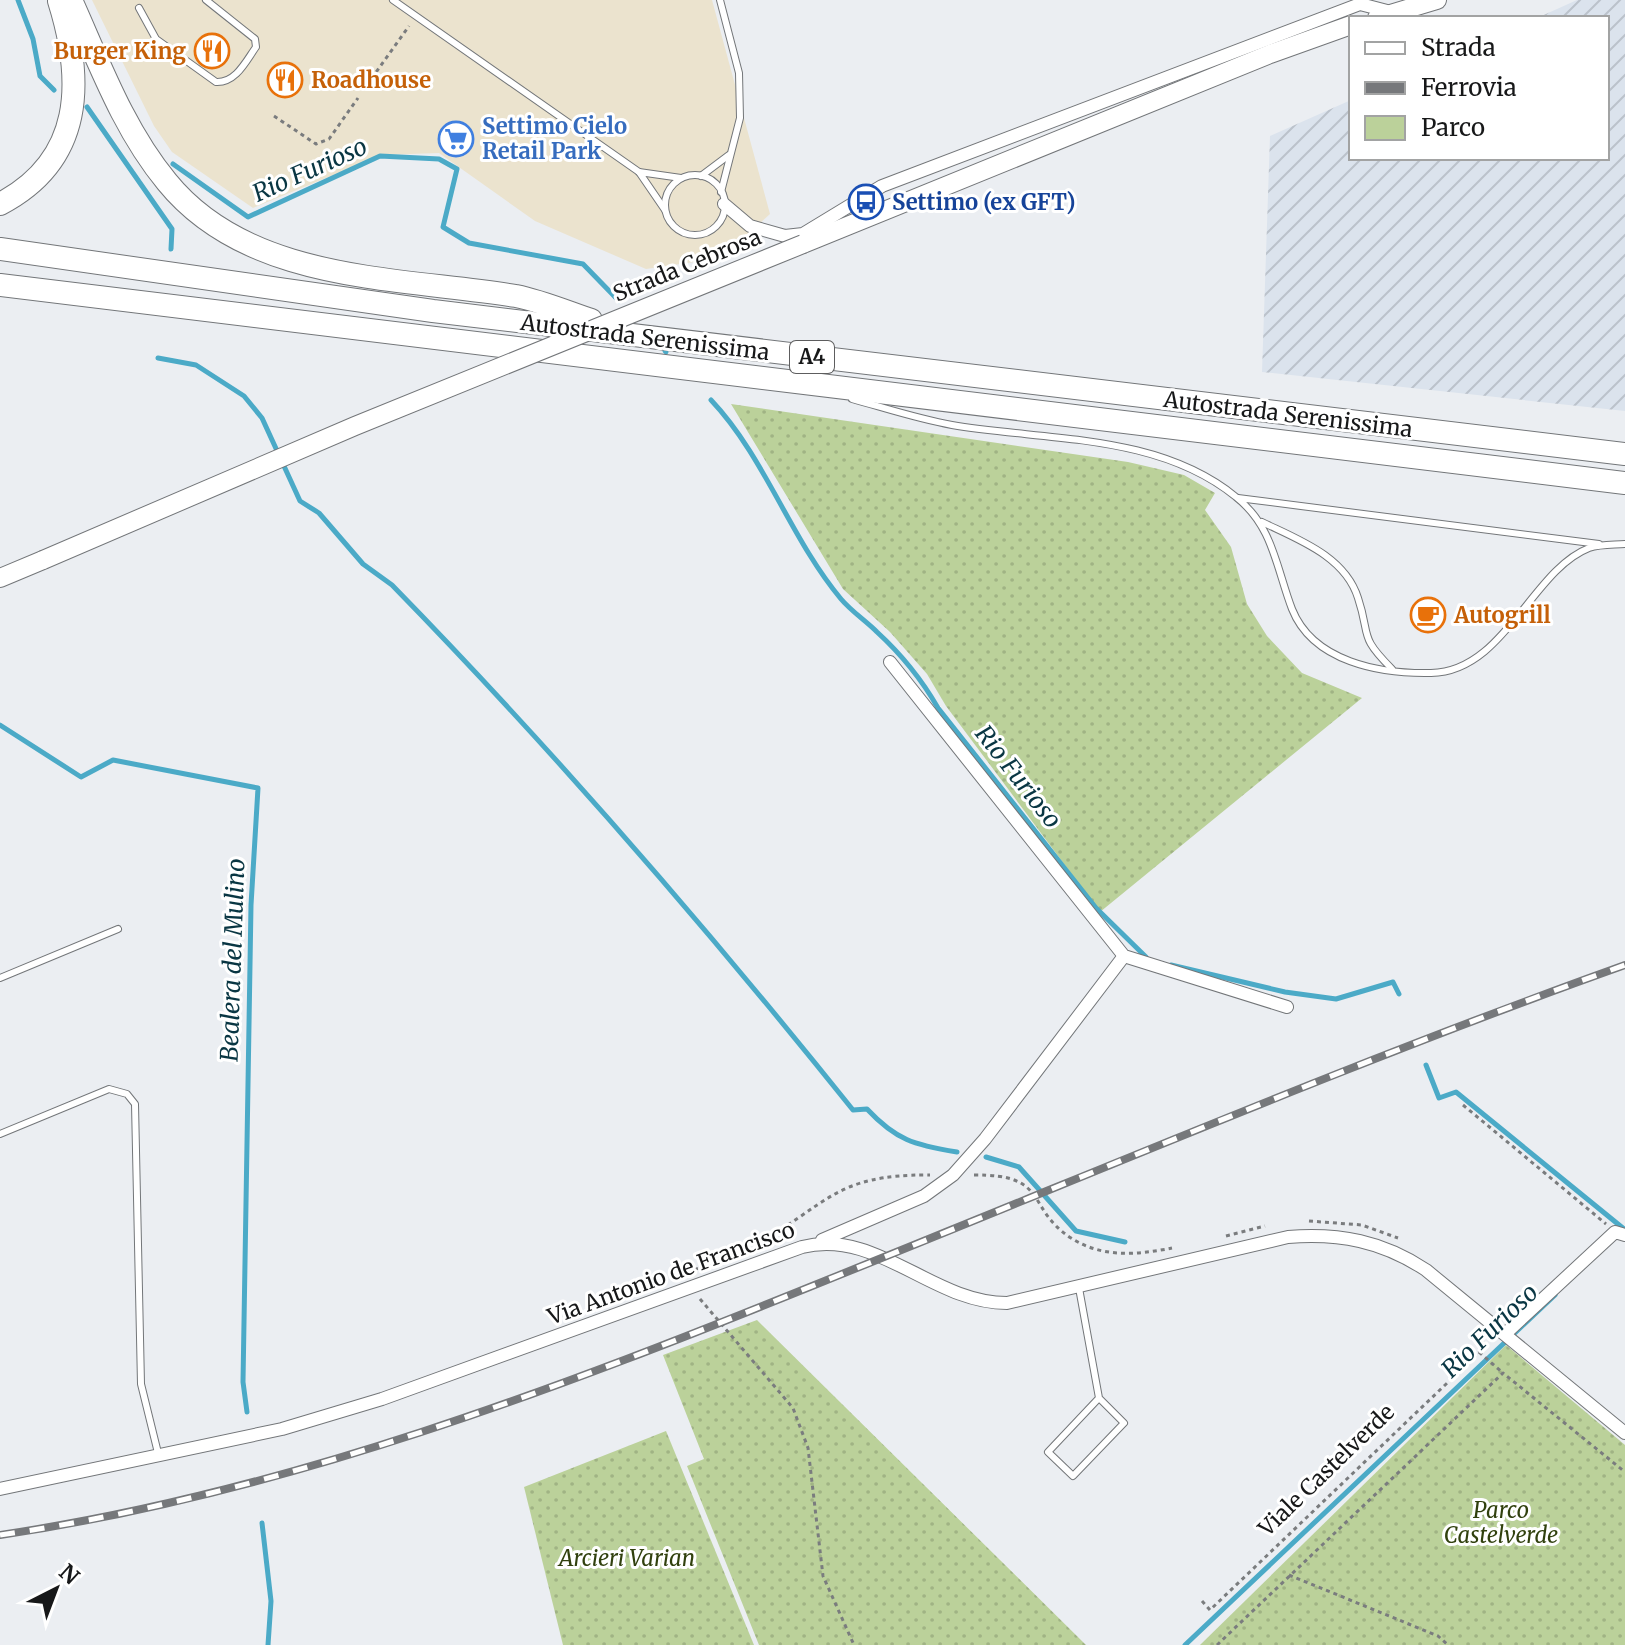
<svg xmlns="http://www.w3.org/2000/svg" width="1625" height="1645" viewBox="0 0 1625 1645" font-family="Merriweather,serif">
<defs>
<pattern id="industrial-furrows" width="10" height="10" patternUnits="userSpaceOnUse" patternTransform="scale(2)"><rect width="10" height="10" fill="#dbe3ed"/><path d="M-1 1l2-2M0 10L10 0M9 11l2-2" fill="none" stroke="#bbc2cb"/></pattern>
<pattern id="green-dots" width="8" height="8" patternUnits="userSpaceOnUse" patternTransform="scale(2)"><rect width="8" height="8" fill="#bbd19a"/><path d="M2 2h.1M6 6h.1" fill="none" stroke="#a0b384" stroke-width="1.8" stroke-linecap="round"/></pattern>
</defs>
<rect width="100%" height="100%" fill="#ebeef2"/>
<path fill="#ebe3ce" d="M92 0H712L770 214 722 258 646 269 535 221 439 153 382 155 253 208 172 152 154 126Z"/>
<path fill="url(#industrial-furrows)" d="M1577 0H1625V411L1262 372 1270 136 1351 100V158H1607V18H1537Z"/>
<g fill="url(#green-dots)">
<path d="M731 404 1128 462 1184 475 1215 493 1205 510 1231 547 1247 604 1267 636 1302 673 1362 698 1100 912 946 706 927 674 890 632 843 589Z"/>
<path d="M757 1320 1086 1645H759L687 1466 704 1459 663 1355Z"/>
<path d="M1506 1345 1625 1445V1645H1200Z"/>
<path d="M666 1431 754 1645H563L524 1487Z"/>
</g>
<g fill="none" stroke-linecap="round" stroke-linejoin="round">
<g stroke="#4baac7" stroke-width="5">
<path d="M18 0 33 39 40 76 54 90"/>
<path d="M87 107 172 229 171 249"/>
<path d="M173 164 248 217 380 156 439 159 457 169 443 227 469 243 583 264 619 301"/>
<path d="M665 351 666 352"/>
<path d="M158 358 196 365 244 396 262 418 300 501 319 513 363 564 392 585C555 752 707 928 853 1110L867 1109C896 1140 914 1145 957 1152"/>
<path d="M711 400C765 457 790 538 841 599 851 611 866 621 877 632 901 654 922 680 938 708L1096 908 1146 957"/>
<path d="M0 725 81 777 113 760 258 788 251 905 243 1382 247 1412"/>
<path d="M1171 965 1285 992 1336 999 1393 982 1399 994"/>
<path d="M1426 1065 1439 1098 1456 1092 1624 1229 1620 1232"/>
<path d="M986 1157 1019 1167 1076 1231 1125 1242"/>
<path d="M262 1523 271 1601 268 1645"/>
<path d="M1185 1645 1555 1295"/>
</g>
<g stroke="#737679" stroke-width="8">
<g id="service">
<path d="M393 0 639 172 665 210"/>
<path d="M720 0 739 73 740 118 721 192"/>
<path d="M139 8 156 39 216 82C236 83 246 61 256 47L255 39 206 0"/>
<path d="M639 172 681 178"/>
<circle cx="695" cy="205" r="30"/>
<path d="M701 176 729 155"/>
<path d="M852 399C885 408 918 419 952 425 1046 441 1158 433 1236 497 1273 526 1276 567 1292 609 1313 662 1380 674 1431 673 1504 672 1532 570 1589 548 1601 544 1613 545 1625 544"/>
<path d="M1238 498 1599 544"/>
<path d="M1262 522C1297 539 1345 556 1358 598 1371 637 1358 635 1392 669"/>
<path d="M0 978 118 929"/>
<path d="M0 1134 109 1089 127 1094 135 1104 141 1384 159 1457"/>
<path d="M1079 1288 1099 1398 1124 1423 1073 1476 1048 1452 1099 1398"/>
</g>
</g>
<g stroke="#737679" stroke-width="14">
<g id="minor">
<path d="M724 204 750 226 785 236 803 234 882 186 1360 4 1391 12"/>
<path d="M890 662 1124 956 1287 1007"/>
<path d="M822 1240 924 1196 953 1175 985 1139 1124 956"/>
<path d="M1505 1334 1615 1232 1625 1235"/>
<path d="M0 1489 282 1429 382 1399 802 1247C877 1228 932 1303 1007 1303L1288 1237C1340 1233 1382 1241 1426 1270L1625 1433"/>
</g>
</g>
<g stroke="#737679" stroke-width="20">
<g id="secondary">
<path d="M1377 18 1437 0"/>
<path d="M803 244 1270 54 1351 25"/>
<path d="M0 578 43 560"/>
</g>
</g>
<g stroke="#737679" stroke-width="24">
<g id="motorway">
<path d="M71 0C99 62 123 129 167 182 249 283 399 277 516 296 541 301 567 312 591 320"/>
<path d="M0 204C84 160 84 81 59 1"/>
<path d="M0 249 433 311 1625 454"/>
<path d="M0 285 1625 483"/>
</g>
</g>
<g stroke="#7a7c7e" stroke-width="3" stroke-dasharray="4 4" stroke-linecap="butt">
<path d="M367 85 409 26"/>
<path d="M274 116 316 144 329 139 358 98"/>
<path d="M1463 1105 1606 1224"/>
<path d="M974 1175C1050 1174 1025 1208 1071 1238 1102 1258 1137 1255 1172 1248"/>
<path d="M1309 1221 1362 1225 1398 1238"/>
<path d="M1226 1236 1265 1226"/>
<path d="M664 1280C692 1270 724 1261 751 1247 828 1206 832 1174 930 1175"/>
<path d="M700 1299 793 1408 808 1448 823 1576 854 1645"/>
<path d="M1479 1352 1503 1373"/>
<path d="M1289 1575 1438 1636 1448 1645"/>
<path d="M1202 1601 1210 1610 1490 1342"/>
<path d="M1217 1645 1503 1373 1625 1472"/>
</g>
<use href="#service" stroke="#fff" stroke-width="6"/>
<use href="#minor" stroke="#fff" stroke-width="12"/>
<use href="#secondary" stroke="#fff" stroke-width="18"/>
<use href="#motorway" stroke="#fff" stroke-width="22"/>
<g stroke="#76787b" stroke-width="8">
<path id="rail" d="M0 1535C286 1493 560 1388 827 1280 1092 1174 1356 1061 1625 965"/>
</g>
<use href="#rail" stroke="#fff" stroke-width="5" stroke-dasharray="15" stroke-linecap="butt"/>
<g stroke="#737679" stroke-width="20" stroke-linecap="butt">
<path id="secondary-bridge" d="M43 560 355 426 803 244"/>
</g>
<use href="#secondary-bridge" stroke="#fff" stroke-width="18"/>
</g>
<defs>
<g id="restaurant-ring" transform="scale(1.8)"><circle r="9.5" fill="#fff" stroke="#e8710a" stroke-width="1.5"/><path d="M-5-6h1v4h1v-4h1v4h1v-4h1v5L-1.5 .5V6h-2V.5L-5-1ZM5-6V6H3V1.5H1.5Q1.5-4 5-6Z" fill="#e8710a"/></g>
<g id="supermarket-ring" transform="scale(1.8)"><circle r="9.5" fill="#fff" stroke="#3f7fe0" stroke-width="1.5"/><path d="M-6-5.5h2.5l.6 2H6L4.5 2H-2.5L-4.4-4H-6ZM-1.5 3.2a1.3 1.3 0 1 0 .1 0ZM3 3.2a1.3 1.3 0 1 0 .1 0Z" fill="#3f7fe0"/></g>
<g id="bus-ring" transform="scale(1.8)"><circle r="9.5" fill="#fff" stroke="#1a4fb4" stroke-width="1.5"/><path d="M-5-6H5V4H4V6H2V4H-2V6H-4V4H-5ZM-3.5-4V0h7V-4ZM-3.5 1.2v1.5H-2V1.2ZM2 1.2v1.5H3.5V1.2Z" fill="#1a4fb4"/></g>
<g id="cafe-ring" transform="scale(1.8)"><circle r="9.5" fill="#fff" stroke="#e8710a" stroke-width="1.5"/><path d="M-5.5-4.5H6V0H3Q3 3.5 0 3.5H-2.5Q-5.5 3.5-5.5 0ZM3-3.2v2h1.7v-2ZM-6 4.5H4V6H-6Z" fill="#e8710a"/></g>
</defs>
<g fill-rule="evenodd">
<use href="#restaurant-ring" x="212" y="51"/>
<use href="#restaurant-ring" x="285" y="80"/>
<use href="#supermarket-ring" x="456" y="139"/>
<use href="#bus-ring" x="866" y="202"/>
<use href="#cafe-ring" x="1428" y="615"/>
</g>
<g text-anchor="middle" stroke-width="6" stroke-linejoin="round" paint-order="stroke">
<rect fill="#fff" stroke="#5d5d5e" stroke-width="2" x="790" y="341" width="44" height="32" rx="6"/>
<g font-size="20" font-weight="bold" fill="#171819">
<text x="812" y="364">A4</text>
</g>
<g font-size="22" font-weight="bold" fill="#c56008" stroke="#fff" text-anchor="start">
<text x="186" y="59" text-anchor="end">Burger King</text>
<text x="311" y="88">Roadhouse</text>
<text x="1454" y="623">Autogrill</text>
</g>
<g font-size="22" font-weight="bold" fill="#366cbe" stroke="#fff" text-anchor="start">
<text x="482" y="134">Settimo Cielo<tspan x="482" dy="25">Retail Park</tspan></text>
</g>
<g font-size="22" font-weight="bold" fill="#164399" stroke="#fff" text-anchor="start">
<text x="892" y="210">Settimo (ex GFT)</text>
</g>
<g font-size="22" fill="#171819" stroke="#fff">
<text transform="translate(687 265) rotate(-22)" y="8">Strada Cebrosa</text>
<text transform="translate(645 337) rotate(7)" y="8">Autostrada Serenissima</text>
<text transform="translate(1288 414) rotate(7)" y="8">Autostrada Serenissima</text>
<text transform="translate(671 1273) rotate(-20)" y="8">Via Antonio de Francisco</text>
<text transform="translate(1326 1470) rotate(-44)" y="8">Viale Castelverde</text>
</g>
<g font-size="22" font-style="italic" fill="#31410e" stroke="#fff">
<text x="1501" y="1518">Parco<tspan x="1501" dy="25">Castelverde</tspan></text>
<text x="627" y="1566">Arcieri Varian</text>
</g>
<g font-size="24" font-style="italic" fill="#093643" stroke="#fff">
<text transform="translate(310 170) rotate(-24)" y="8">Rio Furioso</text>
<text transform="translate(1018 777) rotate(52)" y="8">Rio Furioso</text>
<text transform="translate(233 960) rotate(-88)" y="8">Bealera del Mulino</text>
<text transform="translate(1490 1331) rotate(-44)" y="8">Rio Furioso</text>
</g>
</g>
<rect x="1349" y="16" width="260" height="144" fill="#ffffff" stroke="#a2a3a3" stroke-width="2"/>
<rect x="1365" y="42" width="40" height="12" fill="#ffffff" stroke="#a2a3a3" stroke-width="2"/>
<text x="1421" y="56" font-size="24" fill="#171819">Strada</text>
<rect x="1365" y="82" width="40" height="12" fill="#76787b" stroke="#a2a3a3" stroke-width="2"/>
<text x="1421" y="96" font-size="24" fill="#171819">Ferrovia</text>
<rect x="1365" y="116" width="40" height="24" fill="#bbd19a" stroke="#a2a3a3" stroke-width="2"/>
<text x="1421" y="136" font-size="24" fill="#171819">Parco</text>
<g transform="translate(56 1589) rotate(42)" stroke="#ffffff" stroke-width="6" paint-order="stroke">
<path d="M0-6L14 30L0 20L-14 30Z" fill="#171819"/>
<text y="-12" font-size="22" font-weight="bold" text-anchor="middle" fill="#171819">N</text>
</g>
</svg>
